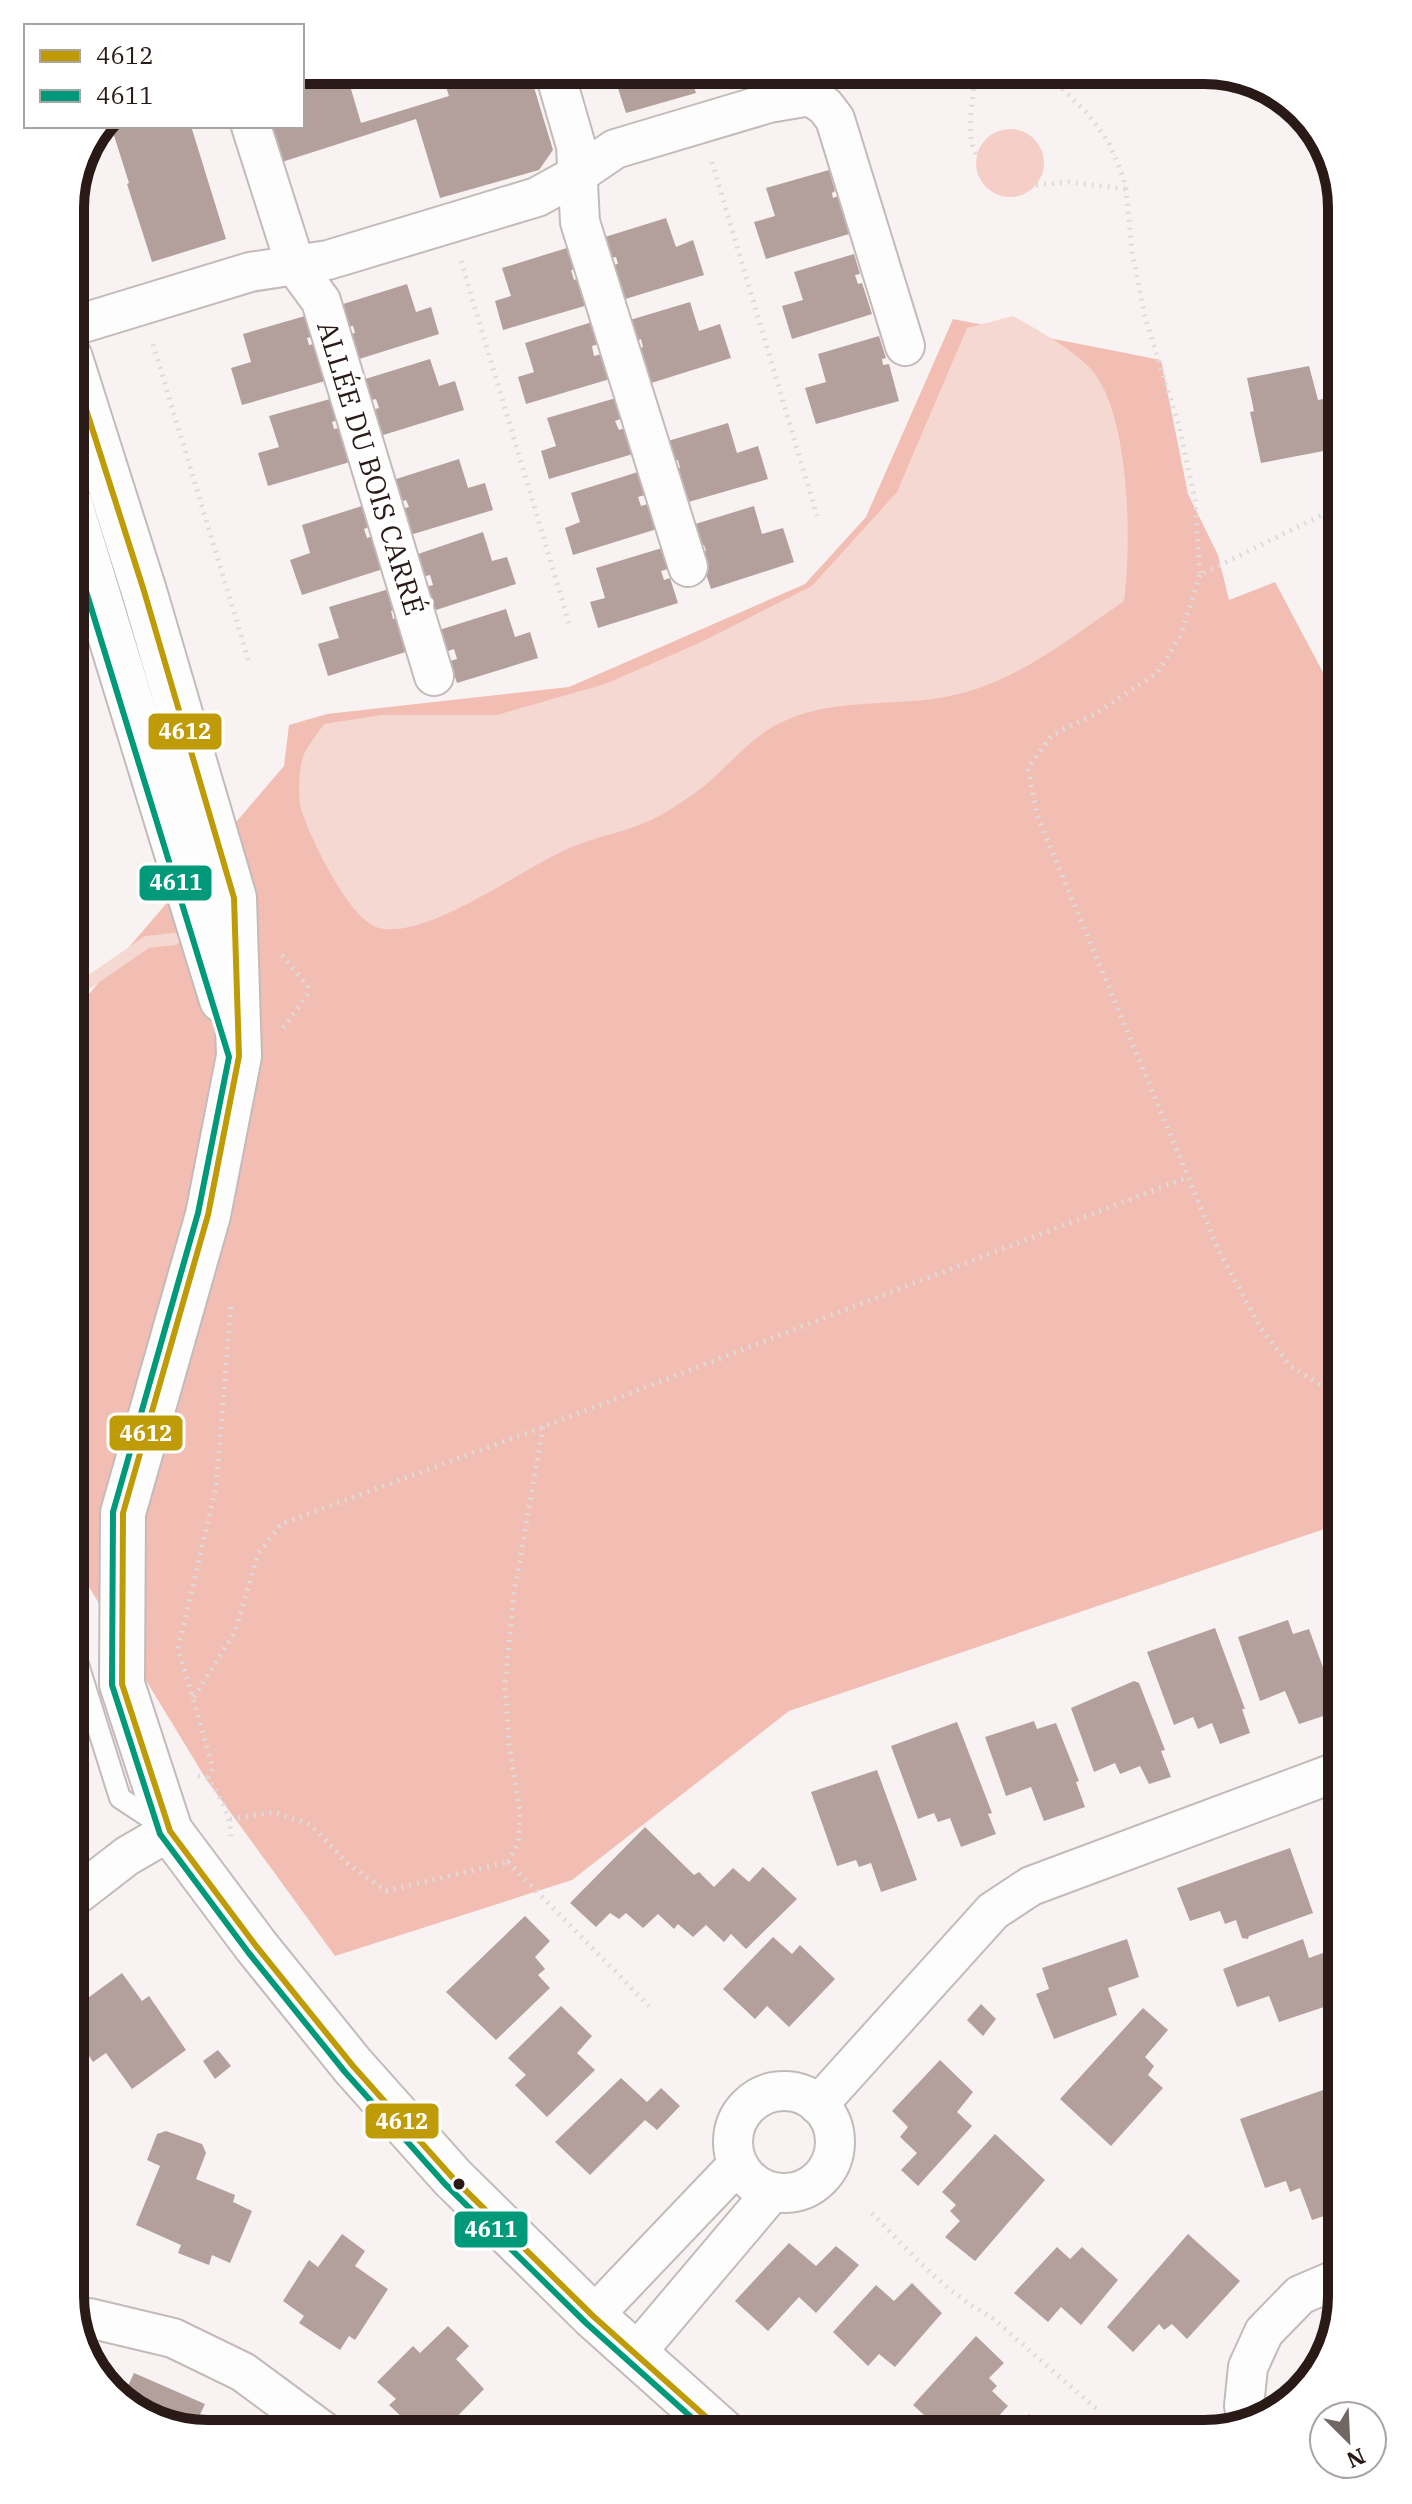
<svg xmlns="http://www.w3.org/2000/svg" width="1412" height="2504" viewBox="0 0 1412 2504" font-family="'IBM Plex Serif',serif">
<rect width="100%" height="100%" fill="#f8f3f2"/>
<circle fill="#f5cec7" cx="1010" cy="163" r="34"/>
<path fill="#f2beb3" d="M953 319 1161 360 1188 494 1218 555 1229 600 1275 582 1342 708V1523L789 1711 572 1880 335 1956 206 1779 75 1564 70 1551V1016L284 766 289 725 327 714 569 687 805 584 866 517Z"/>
<path fill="#f6d8d2" d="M1013 316C1040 331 1068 346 1090 368 1130 410 1132 545 1124 601 1063 643 1007 690 932 699 879 706 827 699 778 724 743 742 721 777 689 797 676 806 661 816 647 822 623 832 596 837 572 847 525 866 428 940 379 928 349 920 310 837 301 809 298 797 299 772 302 760 305 748 317 735 324 724L382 715H497L605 684 697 644 812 586 897 492 967 328Z"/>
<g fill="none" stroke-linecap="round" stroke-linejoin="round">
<path stroke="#f6d8d2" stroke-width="12" d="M70 995 147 942 174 939"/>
</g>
<g fill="#b3a09d">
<path d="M690 75 696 93 626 113 614 76Z"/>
<path d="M535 77 537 82 533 84 553 150 539 170 440 198 416 119 282 162 270 126H302V79H348L361 123 449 96 443 78 439 88 432 78Z"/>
<path d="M111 126H191L226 239 152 262 127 184 129 183Z"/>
<path d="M829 170 835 191 832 193 833 198 838 196 849 234 766 259 754 222 775 216 766 188Z"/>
<path d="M666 218 676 247 693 240 704 275 622 300 612 265 618 264 616 257 611 258 605 237Z"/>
<path d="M570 247 576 269 571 270 574 280 580 278 588 305 503 330 495 301 511 296 502 268Z"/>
<path d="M854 254 860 274 855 275 858 284 862 283 872 314 792 339 782 306 803 300 794 272Z"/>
<path d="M407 284 416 312 431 307 439 334 356 360 349 334 355 333 353 326 345 327 340 305Z"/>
<path d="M690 302 699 331 720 324 731 358 648 384 637 349 643 347 641 339 637 341 630 320Z"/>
<path d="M305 316 311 337 307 338 309 345 314 344 325 381 242 405 231 368 251 362 243 334Z"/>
<path d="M592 322 599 344 592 346 594 356 602 354 610 379 526 404 518 377 534 372 525 343Z"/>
<path d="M879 336 886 358 882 359 883 365 889 364 899 401 816 424 805 388 826 382 818 354Z"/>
<path d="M430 359 439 386 455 381 464 410 380 436 372 410 379 408 376 399 368 401 362 380Z"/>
<path d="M1309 366 1318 400 1328 398 1339 448 1261 463 1250 412 1254 411 1247 378Z"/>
<path d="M616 398 623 418 615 421 619 430 625 428 633 454 549 479 541 451 556 446 547 418Z"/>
<path d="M330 399 337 420 332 422 334 429 340 428 350 462 268 486 258 453 279 447 269 416Z"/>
<path d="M728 423 737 453 758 446 768 479 685 503 675 469 680 468 678 460 674 461 668 441Z"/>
<path d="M459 459 468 488 485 483 493 510 410 535 402 509 409 507 406 500 400 502 393 480Z"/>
<path d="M638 472 645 495 638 497 641 506 648 504 657 529 573 555 565 528 580 522 571 493Z"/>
<path d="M362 506 369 527 364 529 367 538 372 536 383 569 302 595 290 560 310 553 302 525Z"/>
<path d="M754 506 762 534 783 528 794 562 711 589 699 553 706 551 704 545 700 546 692 525Z"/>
<path d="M483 532 492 561 507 557 516 584 433 611 426 587 433 585 430 575 422 577 415 555Z"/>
<path d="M662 548 668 569 661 571 664 580 670 578 678 603 598 628 590 602 605 598 596 568Z"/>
<path d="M389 589 395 610 391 611 393 619 398 617 409 651 328 676 318 644 339 638 329 607Z"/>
<path d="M506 609 515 637 530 632 538 658 457 683 450 661 457 659 454 649 445 652 439 630Z"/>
<path d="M1342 1599V1658H1341L1323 1605Z"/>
<path d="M1288 1620 1293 1634 1309 1629 1339 1711 1299 1724 1285 1691 1260 1701 1238 1637Z"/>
<path d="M1215 1628 1245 1709H1242L1250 1733 1220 1744 1212 1723 1198 1729 1193 1717 1174 1725 1147 1652Z"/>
<path d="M1134 1681 1139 1683 1165 1750 1161 1751 1171 1777 1149 1784 1140 1766 1120 1774 1115 1763 1094 1772 1071 1708Z"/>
<path d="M1034 1721 1037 1729 1056 1723 1079 1781 1076 1782 1085 1807 1044 1821 1031 1787 1006 1796 985 1737Z"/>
<path d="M957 1722 992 1813 988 1814 996 1834 961 1847 950 1818 938 1822 934 1813 918 1819 891 1746Z"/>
<path d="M877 1770 917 1880 881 1892 871 1863 859 1867 856 1860 837 1866 811 1792Z"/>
<path d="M645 1827 694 1875 699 1872 714 1887 733 1868 749 1882 763 1867 797 1899 746 1949 731 1934 724 1942 706 1925 693 1937 678 1924 674 1929 658 1914 643 1928 626 1913 619 1919 610 1913 596 1927 570 1903Z"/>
<path d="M1290 1848 1313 1913 1249 1936 1248 1939 1242 1938 1236 1920 1225 1924 1220 1911 1190 1921 1177 1888Z"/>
<path d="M525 1916 550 1941 535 1957 545 1969 538 1975 550 1988 496 2040 446 1992Z"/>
<path d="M773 1937 792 1954 800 1945 835 1979 789 2027 767 2006 755 2019 723 1989Z"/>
<path d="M1127 1939 1139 1977 1108 1988 1117 2015 1054 2039 1036 1994 1049 1989 1042 1968Z"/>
<path d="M1303 1939 1309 1958 1326 1952 1342 2001 1279 2022 1269 1996 1237 2007 1223 1969Z"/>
<path d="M122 1973 142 2001 149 1996 186 2050 132 2089 106 2053 93 2062 70 2027V2011Z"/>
<path d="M981 2004 996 2019 983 2036 967 2020Z"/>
<path d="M561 2006 592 2036 577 2053 595 2070 547 2117 515 2085 526 2075 508 2058Z"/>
<path d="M1143 2008 1168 2030 1145 2057 1154 2066 1148 2075 1163 2088 1111 2146 1060 2099Z"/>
<path d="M218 2050 231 2066 215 2079 203 2061Z"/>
<path d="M940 2060 973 2092 957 2112 972 2126 918 2186 901 2170 917 2153 900 2137 908 2127 892 2111Z"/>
<path d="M621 2078 647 2102 661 2088 680 2106 657 2130 645 2120 590 2175 555 2142Z"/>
<path d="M1326 2089 1335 2115 1337 2120 1342 2118V2170L1331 2174 1342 2210 1312 2220 1300 2188 1290 2192 1286 2181 1265 2188 1240 2119Z"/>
<path d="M166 2131 202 2144 206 2153 196 2179 235 2195 233 2202 252 2211 230 2263 212 2255 209 2265 178 2253 181 2245 136 2225 160 2166 147 2160 157 2134Z"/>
<path d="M995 2134 1045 2180 975 2261 945 2237 960 2221 950 2211 956 2205 942 2192Z"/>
<path d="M70 2147 83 2167 70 2176Z"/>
<path d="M342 2234 365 2251 355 2266 388 2289 355 2340 349 2336 340 2350 299 2323 304 2316 283 2301 309 2260 318 2267Z"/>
<path d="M1188 2234 1240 2281 1187 2339 1172 2324 1164 2330 1159 2324 1133 2352 1107 2327Z"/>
<path d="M789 2243 816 2266 836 2246 859 2265 816 2313 799 2297 768 2331 735 2301Z"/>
<path d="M1057 2247 1070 2259 1082 2247 1118 2280 1081 2325 1061 2307 1048 2322 1014 2293Z"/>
<path d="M912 2283 942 2313 895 2367 879 2354 868 2366 833 2332 876 2285 894 2301Z"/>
<path d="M448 2326 469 2346 456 2359 484 2389 443 2431 439 2427 431 2434H420L389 2405 396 2399 377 2382 413 2346 420 2353Z"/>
<path d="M976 2336 1004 2363 989 2378 997 2386 992 2391 1008 2406 995 2420 1011 2434 1029 2414 1051 2434H945L913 2405Z"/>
<path d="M134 2373 205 2404 192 2431 131 2410 122 2399Z"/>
<path d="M534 2422 546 2434H521Z"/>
</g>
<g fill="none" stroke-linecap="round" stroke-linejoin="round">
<g stroke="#c4bab9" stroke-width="24">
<path id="lane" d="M70 1639 120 1798 164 1827"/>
</g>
<g stroke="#c4bab9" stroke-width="42">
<g id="street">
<path d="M556 77 576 146 580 222 688 567"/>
<path d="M251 126 296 267 321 301 434 676"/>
<path d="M70 327 250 272 328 260 537 197 577 175 615 149 769 103 810 96 825 106 835 119 905 346"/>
<path d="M70 1900 127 1856 170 1831"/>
<circle cx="784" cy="2142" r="51"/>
<path d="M818 2105 993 1911 1031 1886 1342 1770"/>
<path d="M593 2316 737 2165"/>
<path d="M75 2321 89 2318 173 2338 243 2372 327 2434"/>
<path d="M635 2354 772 2192"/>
<path d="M1249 2425 1244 2406 1248 2367 1264 2332 1300 2295 1342 2277"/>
</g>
</g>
<g stroke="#c4bab9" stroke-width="48">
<g id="secondary">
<path d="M70 358 144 591 234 898 239 1056 208 1215 123 1513 122 1684 170 1831 256 1946 353 2066 452 2177 593 2316 725 2434"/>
<path d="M70 504 222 1000"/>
</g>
</g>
<g stroke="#dedbdb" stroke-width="5" stroke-dasharray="2 6" stroke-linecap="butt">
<path d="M1045 72 1088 114 1108 141 1121 171 1126 189 1132 252 1145 317 1179 426 1195 500 1200 575 1342 505"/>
<path d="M974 73C975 97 964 133 976 154"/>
<path d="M712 162 817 516"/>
<path d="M1036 185 1068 182 1126 189"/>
<path d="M461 261 569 623"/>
<path d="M153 344 249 662"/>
<path d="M1200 575 1180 637 1157 673 1095 714 1052 735 1028 768 1037 815 1219 1251 1260 1327 1290 1366 1327 1389 1342 1391"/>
<path d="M282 955 308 987 307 995 283 1028"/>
<path d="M194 1697 235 1632 258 1554 281 1524 543 1427 1188 1177"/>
<path d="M198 1776 208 1778C220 1797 230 1814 231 1836"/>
<path d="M208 1778 213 1768 178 1648 216 1488 231 1306"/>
<path d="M230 1819 274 1812 311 1825 347 1863 386 1891 508 1862"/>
<path d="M508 1862 519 1841 520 1811 509 1744 505 1684 514 1594 543 1427"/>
<path d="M508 1862 649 2006"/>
<path d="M872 2213C906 2248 947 2295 990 2316L1100 2412"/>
</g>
<use href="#lane" stroke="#fefdfd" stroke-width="20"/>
<use href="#street" stroke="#fefdfd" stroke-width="38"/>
<use href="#secondary" stroke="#fefdfd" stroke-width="44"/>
<g stroke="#fff" stroke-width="12">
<path id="bus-1" d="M70 359 144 591 234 898 239 1056 208 1215 123 1513 122 1684 170 1831 256 1946 353 2066 452 2177 593 2316 725 2434"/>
</g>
<g stroke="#fff" stroke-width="12">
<path id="bus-2" d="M70 539 229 1057 198 1213 113 1512 112 1685 160 1834 248 1952 345 2072 445 2184 586 2323 710 2434"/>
</g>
<use href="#bus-1" stroke="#bf9c07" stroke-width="6"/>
<use href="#bus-2" stroke="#009a7a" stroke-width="6"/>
</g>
<circle fill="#291a17" stroke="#fff" stroke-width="3" cx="459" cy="2184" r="7"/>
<g text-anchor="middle" stroke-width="8" stroke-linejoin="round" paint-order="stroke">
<g font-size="28" fill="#291a17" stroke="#fff">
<text transform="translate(371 468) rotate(73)" y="10">ALLÉE DU BOIS CARRÉ</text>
</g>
</g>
<path d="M0 0H1412V2504H0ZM208 84H1204A124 124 0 0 1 1328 208V2296A124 124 0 0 1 1204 2420H208A124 124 0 0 1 84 2296V208A124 124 0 0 1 208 84Z" fill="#fff" fill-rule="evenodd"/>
<path fill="none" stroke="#291a17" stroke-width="10" d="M208 84H1204A124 124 0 0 1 1328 208V2296A124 124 0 0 1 1204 2420H208A124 124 0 0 1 84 2296V208A124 124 0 0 1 208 84Z"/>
<g stroke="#fff" stroke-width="3">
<rect x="147" y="712" width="76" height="39" rx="8" fill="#bf9c07"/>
<rect x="138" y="864" width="75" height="38" rx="8" fill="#009a7a"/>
<rect x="108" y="1414" width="76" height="38" rx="8" fill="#bf9c07"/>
<rect x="364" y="2102" width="76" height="38" rx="8" fill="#bf9c07"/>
<rect x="453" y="2210" width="76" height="39" rx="8" fill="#009a7a"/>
</g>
<g font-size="22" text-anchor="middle" font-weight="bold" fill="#fff">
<text x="185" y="739">4612</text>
<text x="176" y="890">4611</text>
<text x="146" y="1441">4612</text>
<text x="402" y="2129">4612</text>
<text x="491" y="2237">4611</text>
</g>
<rect x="24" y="24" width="280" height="104" fill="#ffffff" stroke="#a9a3a2" stroke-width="2"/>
<rect x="40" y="50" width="40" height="12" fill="#bf9c07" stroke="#a9a3a2" stroke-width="2"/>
<text x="96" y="64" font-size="24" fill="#291a17">4612</text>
<rect x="40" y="90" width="40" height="12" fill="#009a7a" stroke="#a9a3a2" stroke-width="2"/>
<text x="96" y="104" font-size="24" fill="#291a17">4611</text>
<g transform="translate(1348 2440) rotate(156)"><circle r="38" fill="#ffffff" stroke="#a9a3a2" stroke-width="2"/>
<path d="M0-6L14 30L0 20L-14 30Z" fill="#716664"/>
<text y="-12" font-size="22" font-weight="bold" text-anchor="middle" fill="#291a17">N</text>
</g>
</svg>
